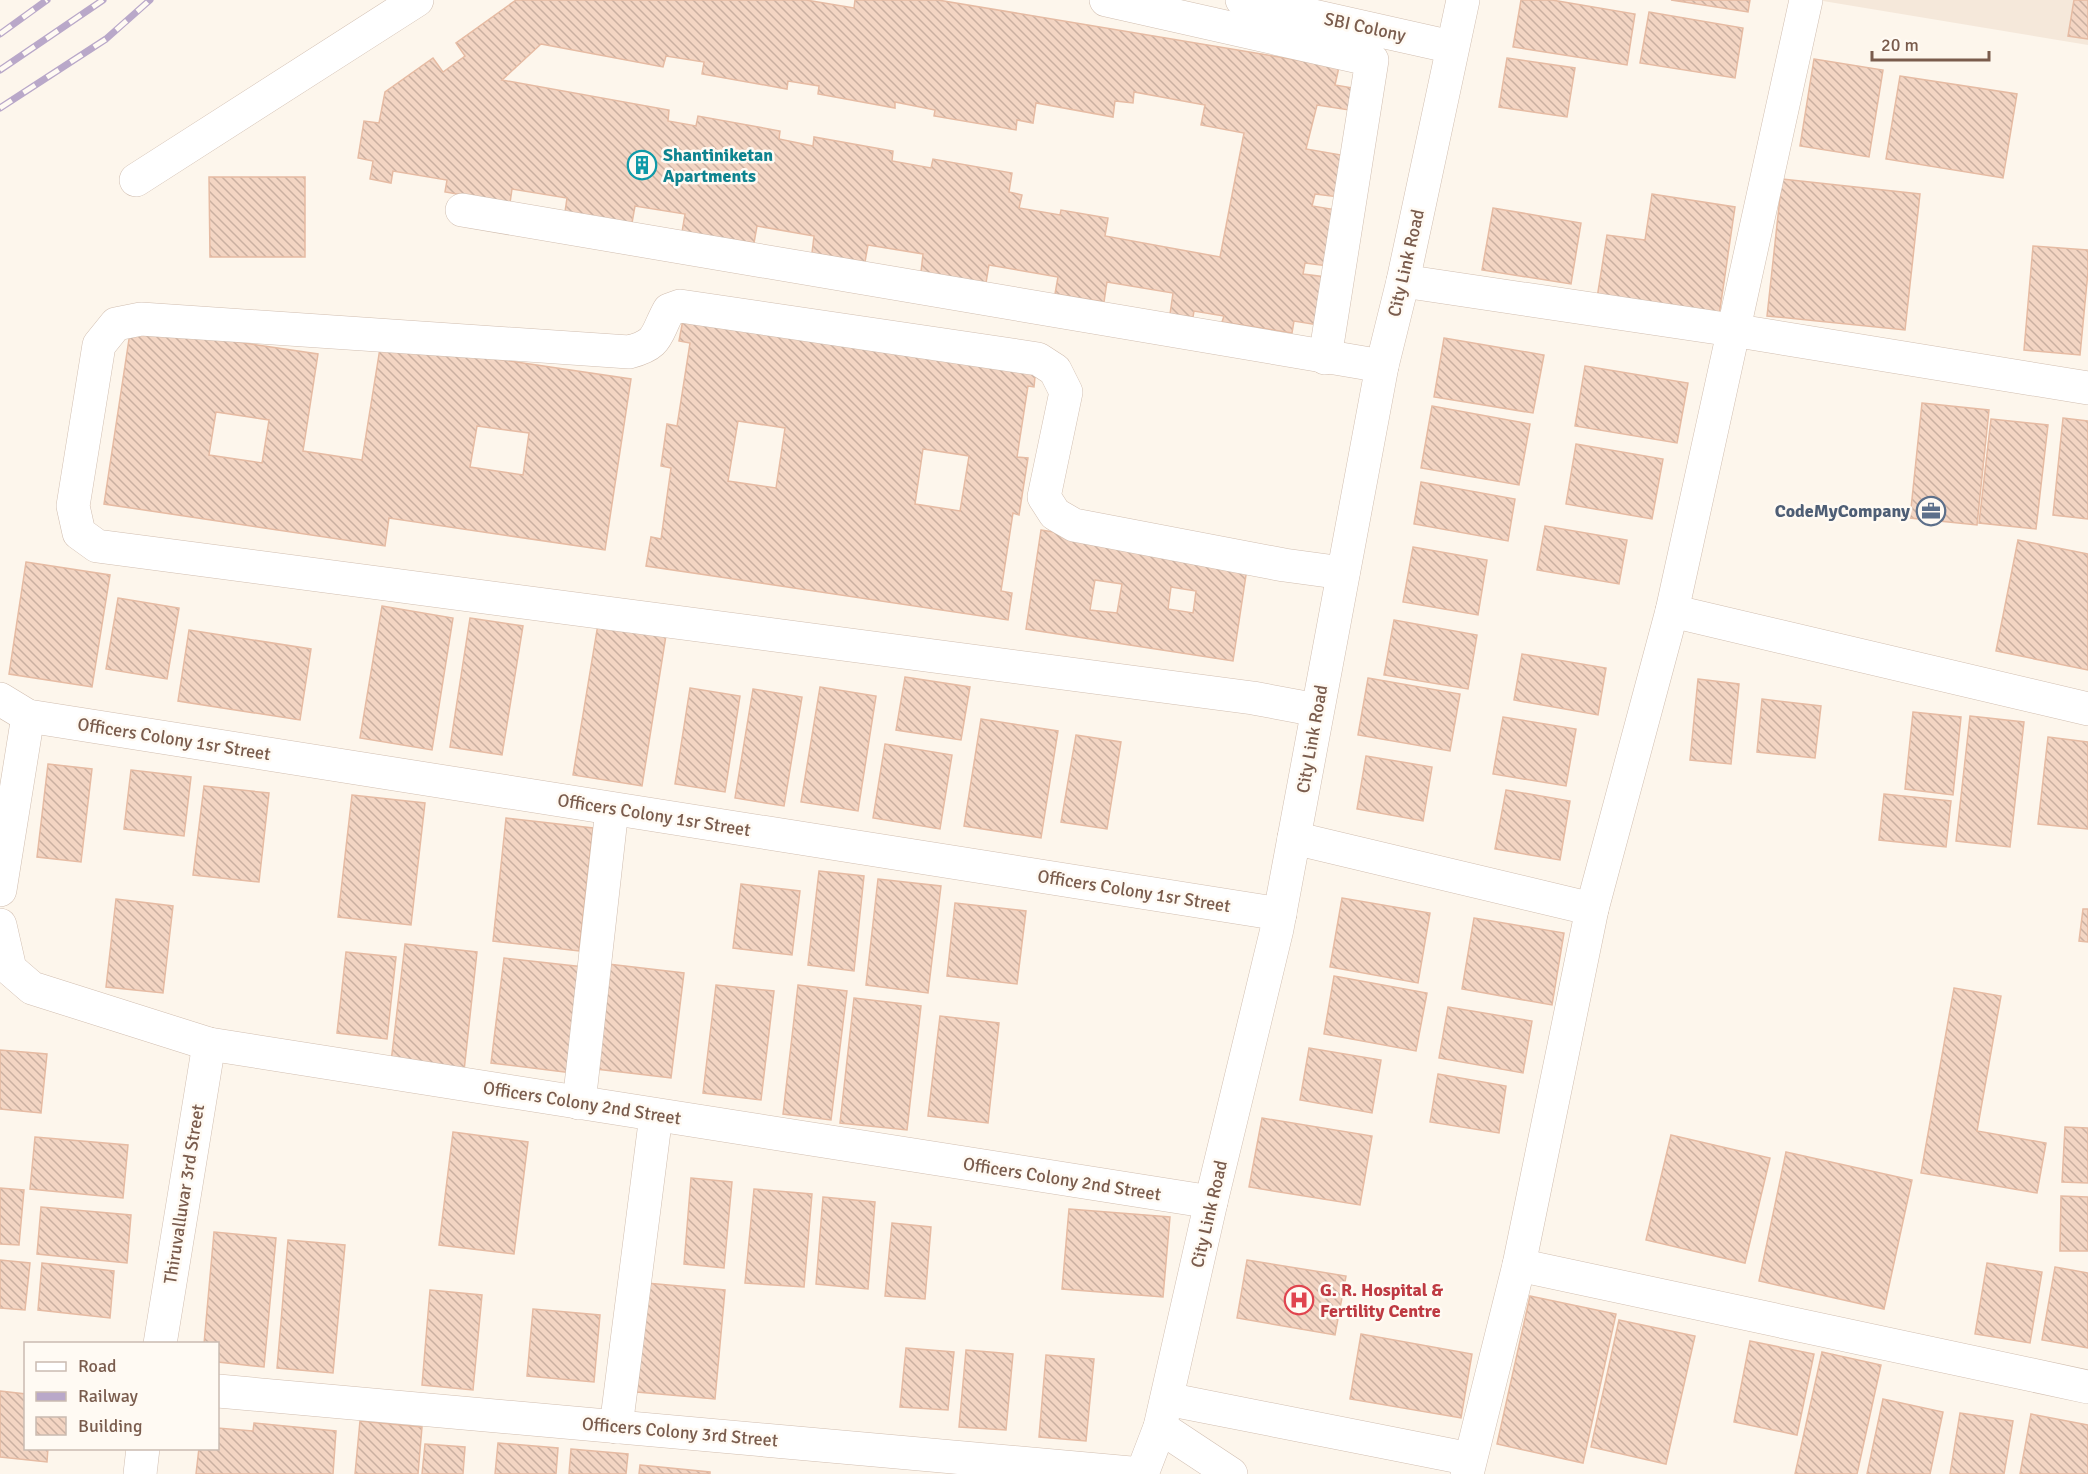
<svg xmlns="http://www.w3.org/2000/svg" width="2088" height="1474" viewBox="0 0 2088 1474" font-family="Signika,sans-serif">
<defs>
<pattern id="building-back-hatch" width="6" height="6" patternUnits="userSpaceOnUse" patternTransform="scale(1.5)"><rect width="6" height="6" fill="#f3d5c3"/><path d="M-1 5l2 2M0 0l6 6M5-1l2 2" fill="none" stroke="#cab0a1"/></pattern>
</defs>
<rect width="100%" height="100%" fill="#fdf6ec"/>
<path fill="#f5e8da" d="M1817 0H2088V45Z"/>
<g fill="url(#building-back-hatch)" stroke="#e6bba3" stroke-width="1.5" fill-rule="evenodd">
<path d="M516 0H806L854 8 855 0H938L1339 67 1335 85 1353 88 1349 110 1317 105 1306 149 1347 156 1339 197 1315 194 1312 206 1337 210 1328 266 1305 263 1303 274 1326 277 1318 325 1294 321 1292 333 1222 322 1224 316 1194 311 1193 317 1170 314 1173 293 1107 282 1104 302 1055 294 1058 277 989 265 986 283 921 272 923 254 868 245 865 262 812 253 814 236 757 226 754 243 682 232 685 214 635 206 632 223 565 212 567 198 512 189 510 203 445 192 447 180 393 171 391 183 370 179 373 161 358 158 364 121 379 123 385 92 433 58 443 72 465 56 456 43ZM541 44 663 67 666 56 704 62 702 74 787 89 788 81 819 86 818 94 895 108V102L935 110 934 116 1016 130 1017 120 1033 123 1036 103 1113 117 1115 101 1133 103 1134 92 1205 105 1201 125 1244 133 1220 257 1105 236 1108 218 1061 210 1060 215 1019 208 1022 195 1009 192 1012 173 933 159 931 168 892 161 893 151 814 137 813 146 779 139 780 131 698 116 696 126 668 121 669 110 502 80Z"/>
<path d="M1521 0H1552L1635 14 1627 65 1513 47Z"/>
<path d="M1671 0H1750L1748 12Z"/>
<path d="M2074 0H2088V39L2068 36Z"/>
<path d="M1649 12 1743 28 1735 78 1640 63Z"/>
<path d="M1507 58 1575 68 1567 117 1499 107Z"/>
<path d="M1814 59 1883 70 1869 157 1800 146Z"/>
<path d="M1900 76 2017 94 2003 178 1886 159Z"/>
<path d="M209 177H305V257H210Z"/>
<path d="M1782 179 1920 194 1905 330 1767 316Z"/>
<path d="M1652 194 1735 207 1719 316 1597 298 1607 235 1645 240Z"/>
<path d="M1493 208 1581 223 1571 284 1482 270Z"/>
<path d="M2033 246 2088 250V272L2080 355 2024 350Z"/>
<path d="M684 314 1036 367 1034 387 1028 386 1017 457 1028 458 1019 515 1013 513 1001 591 1012 593 1008 620 646 566 651 537 661 539 671 468 661 466 667 424 677 426 690 343 679 341ZM738 421 785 428 776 488 728 481ZM923 449 969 456 960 511 915 504Z"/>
<path d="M131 326 318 354 303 451 362 460 381 342 631 379 605 550 389 518 385 546 104 504ZM216 412 269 420 262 463 209 455ZM477 426 529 433 523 475 470 467Z"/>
<path d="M1444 338 1544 355 1533 413 1434 397Z"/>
<path d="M1585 366 1688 383 1677 443 1575 426Z"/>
<path d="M1922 403 1989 410 1977 525 1910 518Z"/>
<path d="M1432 406 1530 424 1519 485 1421 468Z"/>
<path d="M2063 418 2088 421V519L2053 515Z"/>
<path d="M1991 419 2048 425 2036 529 1979 523Z"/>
<path d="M1576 444 1663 459 1652 519 1566 504Z"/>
<path d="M1421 482 1515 499 1508 541 1414 524Z"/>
<path d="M1545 526 1627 540 1619 584 1537 570Z"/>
<path d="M1041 530 1248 562 1233 661 1026 629ZM1095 580 1122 584 1117 613 1090 610ZM1171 587 1196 591 1193 613 1168 609Z"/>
<path d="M2018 540 2088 554V670L1996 651Z"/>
<path d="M1413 547 1487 560 1478 615 1403 602Z"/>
<path d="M26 562 110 575 92 687 9 674Z"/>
<path d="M118 598 179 608 167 679 106 669Z"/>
<path d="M382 606 453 618 432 750 360 738Z"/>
<path d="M470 618 523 626 502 755 450 747Z"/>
<path d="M599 618 667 629 642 786 573 775Z"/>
<path d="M1394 620 1477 635 1468 689 1384 675Z"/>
<path d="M189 630 311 649 300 720 178 701Z"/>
<path d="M1522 654 1606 668 1598 715 1514 700Z"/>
<path d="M905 677 970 687 961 740 896 730Z"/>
<path d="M1368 678 1460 694 1450 751 1358 735Z"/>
<path d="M1698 679 1739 684 1731 764 1690 760Z"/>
<path d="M820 687 876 696 858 811 801 802Z"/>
<path d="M690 688 740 696 725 792 675 784Z"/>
<path d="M753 689 802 697 784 806 735 798Z"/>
<path d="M1762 699 1821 706 1815 758 1757 752Z"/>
<path d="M1913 712 1961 717 1953 795 1905 789Z"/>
<path d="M1970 716 2024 722 2010 847 1956 841Z"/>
<path d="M1503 717 1576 729 1566 786 1493 774Z"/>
<path d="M981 719 1058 731 1041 838 964 826Z"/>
<path d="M1076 735 1121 742 1107 829 1061 822Z"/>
<path d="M2048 737 2088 742V829L2038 824Z"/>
<path d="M885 744 952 755 940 829 873 818Z"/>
<path d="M1366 756 1432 767 1423 821 1357 809Z"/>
<path d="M48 764 92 769 81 862 37 857Z"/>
<path d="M131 770 191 777 184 836 124 829Z"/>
<path d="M204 786 269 793 259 882 193 875Z"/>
<path d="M1506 790 1570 801 1560 860 1495 849Z"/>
<path d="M1884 794 1951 801 1946 847 1879 840Z"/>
<path d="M352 795 425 803 411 925 338 917Z"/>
<path d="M506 818 593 828 579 951 493 941Z"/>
<path d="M819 871 864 876 854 971 808 965Z"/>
<path d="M878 879 941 886 928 993 866 985Z"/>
<path d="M741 884 800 891 792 955 733 948Z"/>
<path d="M1342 898 1430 913 1418 983 1330 967Z"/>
<path d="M116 899 173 906 163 993 106 987Z"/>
<path d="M955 903 1026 911 1017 984 947 976Z"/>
<path d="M2083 909H2088V942L2079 941Z"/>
<path d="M1474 918 1564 933 1552 1005 1462 989Z"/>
<path d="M405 944 477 952 464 1071 391 1062Z"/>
<path d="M346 952 396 957 387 1039 337 1033Z"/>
<path d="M504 958 584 967 572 1073 491 1063Z"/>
<path d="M608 964 684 973 671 1078 596 1069Z"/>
<path d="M1334 976 1427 993 1416 1051 1324 1034Z"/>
<path d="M716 985 774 991 761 1100 703 1093Z"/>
<path d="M798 985 847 991 831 1120 783 1114Z"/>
<path d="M1954 988 2001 996 1977 1131 2046 1143 2037 1193 1921 1173Z"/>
<path d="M854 998 921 1006 907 1130 840 1123Z"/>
<path d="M1448 1007 1532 1021 1523 1073 1439 1058Z"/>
<path d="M940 1016 999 1023 988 1123 928 1116Z"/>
<path d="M1309 1048 1381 1060 1372 1113 1300 1100Z"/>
<path d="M0 1050 47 1054 41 1113 0 1109Z"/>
<path d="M1438 1074 1506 1086 1499 1133 1430 1122Z"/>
<path d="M1262 1118 1372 1136 1360 1205 1249 1187Z"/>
<path d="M2065 1127 2088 1128V1183L2062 1182Z"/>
<path d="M453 1132 528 1142 514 1254 439 1245Z"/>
<path d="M1671 1135 1770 1158 1745 1263 1646 1240Z"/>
<path d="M35 1137 128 1145 123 1198 30 1189Z"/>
<path d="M1786 1152 1912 1180 1884 1309 1759 1281Z"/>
<path d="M691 1178 732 1182 724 1268 684 1264Z"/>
<path d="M0 1188 24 1190 19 1245 0 1244Z"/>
<path d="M754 1189 812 1194 804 1287 745 1283Z"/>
<path d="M2061 1196 2088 1197V1251H2060Z"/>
<path d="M823 1197 875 1202 868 1289 816 1284Z"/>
<path d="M41 1207 131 1215 127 1263 37 1254Z"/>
<path d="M1069 1209 1170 1217 1163 1297 1062 1289Z"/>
<path d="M892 1223 931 1227 925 1299 885 1296Z"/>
<path d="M214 1232 276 1238 264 1367 218 1362V1344H204Z"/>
<path d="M288 1240 345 1245 333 1373 277 1368Z"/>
<path d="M0 1260 30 1263 25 1310 0 1308Z"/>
<path d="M1247 1260 1346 1276 1335 1335 1237 1318Z"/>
<path d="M42 1263 114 1271 110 1318 38 1310Z"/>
<path d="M1987 1263 2042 1272 2030 1343 1975 1334Z"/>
<path d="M2055 1267 2088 1273V1348L2042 1340Z"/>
<path d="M646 1283 725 1290 715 1399 637 1392Z"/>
<path d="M430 1290 482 1295 473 1390 422 1385Z"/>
<path d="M1530 1296 1616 1314 1583 1463 1497 1444Z"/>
<path d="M533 1309 600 1315 594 1382 527 1376Z"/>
<path d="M1619 1320 1695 1336 1666 1464 1591 1447Z"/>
<path d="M1361 1334 1472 1354 1461 1418 1350 1399Z"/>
<path d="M1750 1341 1814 1354 1797 1435 1734 1422Z"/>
<path d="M906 1348 954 1352 948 1410 900 1407Z"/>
<path d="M966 1350 1013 1354 1006 1430 959 1427Z"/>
<path d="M1822 1352 1881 1365 1857 1474H1795Z"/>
<path d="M1046 1355 1094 1359 1086 1441 1039 1437Z"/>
<path d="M0 1391 26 1394V1448H48L47 1462 0 1457Z"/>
<path d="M1883 1399 1943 1412 1930 1474H1867Z"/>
<path d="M1960 1413 2013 1421 2004 1474H1950Z"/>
<path d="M2031 1414 2088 1425V1474H2020Z"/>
<path d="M360 1421 422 1427 418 1474H355Z"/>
<path d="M254 1423 336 1431 333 1474H196L199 1448H218V1428L253 1431Z"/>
<path d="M498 1443 558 1448 556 1474H495Z"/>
<path d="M425 1444 465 1447 463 1474H422Z"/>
<path d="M571 1449 628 1454 626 1474H569Z"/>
<path d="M640 1465 710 1472V1474H639Z"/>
</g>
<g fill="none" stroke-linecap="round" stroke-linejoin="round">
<g stroke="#d1beb0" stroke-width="34">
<g id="minor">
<path d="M1106 0 1372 60 1325 358"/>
<path d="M1242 0 1452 47"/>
<path d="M136 180 417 0"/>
<path d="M462 210 1382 366"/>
<path d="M1403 281 1732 330 2088 388"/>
<path d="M1672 611 2088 709"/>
<path d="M0 699 28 716 1280 914"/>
<path d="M1317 710 1253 698 97 546 79 533 73 506 99 345 116 324 141 319 629 352C660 344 655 335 669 310L680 306 1038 359 1055 370 1066 392 1044 497 1055 514 1074 525 1284 565 1343 573"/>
<path d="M1294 838 1592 909"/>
<path d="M0 890 28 716"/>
<path d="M0 925 10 969 32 988 209 1044 1211 1202"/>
<path d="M579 1103 612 809"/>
<path d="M1519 1265 2088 1387"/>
<path d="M160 1344 209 1044"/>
<path d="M218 1391 1142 1474"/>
<path d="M1167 1399 1470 1459"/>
<path d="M616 1427 656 1115"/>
<path d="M1160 1427 1231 1474"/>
<path d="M140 1474 143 1448"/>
<path d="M1142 1474 1160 1427 1211 1202 1277 929 1382 366 1403 281 1463 0"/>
<path d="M1467 1474 1519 1265 1592 909 1672 611 1806 0"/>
</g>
</g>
<use href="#minor" stroke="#fff" stroke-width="33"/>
<g stroke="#b9a8c9" stroke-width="7">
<g id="rail">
<path d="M0 34 47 0"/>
<path d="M0 70 103 0"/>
<path d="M0 108 106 39 150 0"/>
</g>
</g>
<use href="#rail" stroke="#fffaf3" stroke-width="4.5" stroke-dasharray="14" stroke-linecap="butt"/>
</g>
<defs>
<g id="building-ring" transform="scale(1.5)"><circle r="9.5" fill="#fffaf3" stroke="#0f9aa8" stroke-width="1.5"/><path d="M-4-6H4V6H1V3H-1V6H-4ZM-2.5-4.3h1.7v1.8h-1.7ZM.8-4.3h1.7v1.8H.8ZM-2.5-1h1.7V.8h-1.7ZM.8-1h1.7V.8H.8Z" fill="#0f9aa8"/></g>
<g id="office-ring" transform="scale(1.5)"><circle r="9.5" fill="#fffaf3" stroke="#5c6f8a" stroke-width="1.5"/><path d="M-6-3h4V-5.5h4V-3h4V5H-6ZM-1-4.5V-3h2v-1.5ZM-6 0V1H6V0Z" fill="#5c6f8a"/></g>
<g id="hospital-ring" transform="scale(1.5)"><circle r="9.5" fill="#fffaf3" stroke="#e0444e" stroke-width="1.5"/><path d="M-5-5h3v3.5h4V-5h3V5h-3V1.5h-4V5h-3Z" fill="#e0444e"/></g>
</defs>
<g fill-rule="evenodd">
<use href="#building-ring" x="642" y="165"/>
<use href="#office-ring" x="1931" y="511"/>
<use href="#hospital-ring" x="1299" y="1300"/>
</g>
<g text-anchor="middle" stroke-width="5" stroke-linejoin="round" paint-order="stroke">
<g font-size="18" fill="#7a5c4d" stroke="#fffaf3">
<text transform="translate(1365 27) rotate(12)" y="6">SBI Colony</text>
<text transform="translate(1406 263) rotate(-77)" y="6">City Link Road</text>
<text transform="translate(174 739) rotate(9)" y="6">Officers Colony 1sr Street</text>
<text transform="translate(1312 739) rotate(-80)" y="6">City Link Road</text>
<text transform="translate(654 815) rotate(9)" y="6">Officers Colony 1sr Street</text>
<text transform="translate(1134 891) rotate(9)" y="6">Officers Colony 1sr Street</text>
<text transform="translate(582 1103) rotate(9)" y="6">Officers Colony 2nd Street</text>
<text transform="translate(1062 1179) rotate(9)" y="6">Officers Colony 2nd Street</text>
<text transform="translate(184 1194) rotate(-81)" y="6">Thiruvalluvar 3rd Street</text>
<text transform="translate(1209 1214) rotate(-77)" y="6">City Link Road</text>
<text transform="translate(680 1432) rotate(5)" y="6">Officers Colony 3rd Street</text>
</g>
<g font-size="18" font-weight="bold" fill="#0d838f" stroke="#fffaf3" text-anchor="start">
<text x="663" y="161">Shantiniketan<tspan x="663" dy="21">Apartments</tspan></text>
</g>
<g font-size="18" font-weight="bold" fill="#4e5e75" stroke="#fffaf3" text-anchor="end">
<text x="1910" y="517">CodeMyCompany</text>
</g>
<g font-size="18" font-weight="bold" fill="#be3a42" stroke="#fffaf3" text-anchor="start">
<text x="1320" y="1296">G. R. Hospital &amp;<tspan x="1320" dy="21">Fertility Centre</tspan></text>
</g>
</g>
<rect x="24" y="1342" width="195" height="108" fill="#fffaf3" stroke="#cabbb1" stroke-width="1.5"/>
<rect x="36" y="1362" width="30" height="9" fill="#ffffff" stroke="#cabbb1" stroke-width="1.5"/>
<text x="78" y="1372" font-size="18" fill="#7a5c4d">Road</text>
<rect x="36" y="1392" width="30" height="9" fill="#b9a8c9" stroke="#cabbb1" stroke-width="1.5"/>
<text x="78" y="1402" font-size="18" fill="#7a5c4d">Railway</text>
<rect x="36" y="1417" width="30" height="18" fill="url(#building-back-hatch)" stroke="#cabbb1" stroke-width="1.5"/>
<text x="78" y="1432" font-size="18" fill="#7a5c4d">Building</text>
<path d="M1872 51v9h117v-9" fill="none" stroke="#7a5c4d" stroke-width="3"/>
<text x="1881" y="51" font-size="18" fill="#7a5c4d" stroke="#fffaf3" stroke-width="4.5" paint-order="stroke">20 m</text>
</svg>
